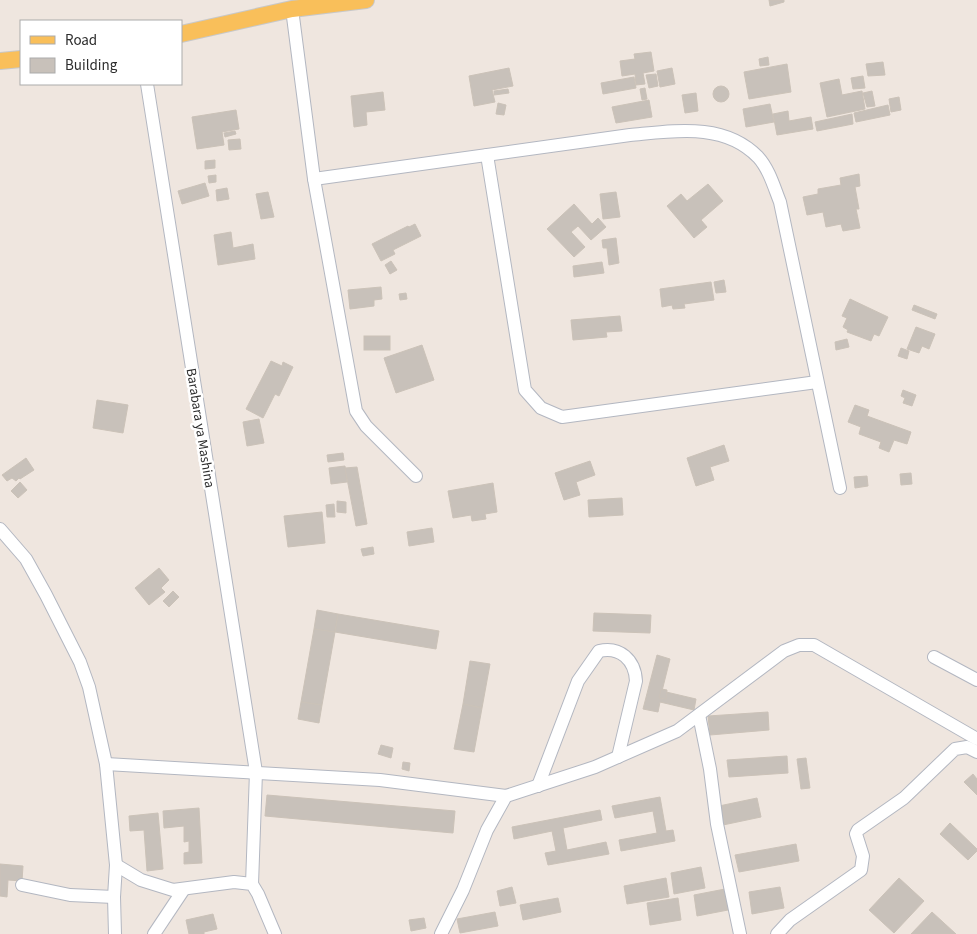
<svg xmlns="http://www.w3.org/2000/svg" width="977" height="934" viewBox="0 0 977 934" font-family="'Source Sans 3',sans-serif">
<rect width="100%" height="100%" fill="#efe6df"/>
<g fill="#c8c1ba" stroke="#cbc2b8">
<path d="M769 0H784V2L770 6Z"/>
<path d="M651 52 654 71 643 73 645 84 636 85 635 74 622 76 620 61 635 59 634 54Z"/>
<path d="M768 57 769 65 760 66 759 59Z"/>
<path d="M883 62 885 75 868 76 866 64Z"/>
<path d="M787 64 791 92 749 99 744 72Z"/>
<path d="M509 68 513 86 492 90 495 102 474 106 469 76Z"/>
<path d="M672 68 675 84 660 87 657 71Z"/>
<path d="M656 74 658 86 649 88 646 75Z"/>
<path d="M863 76 865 88 853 89 851 78Z"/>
<path d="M634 77 636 88 603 94 601 83Z"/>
<path d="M839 79 842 95 862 91 865 109 827 117 820 83Z"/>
<circle cx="721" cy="94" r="8"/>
<path d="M645 88 647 99 642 100 640 89Z"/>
<path d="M508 89 509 93 494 95V91Z"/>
<path d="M872 91 875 106 867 107 863 93Z"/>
<path d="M383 92 385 110 366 112 367 125 354 127 351 96Z"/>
<path d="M696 93 698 111 685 113 682 95Z"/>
<path d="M899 97 901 110 891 112 889 99Z"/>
<path d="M649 100 652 117 616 123 612 107Z"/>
<path d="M498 103 506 105 504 115 496 114Z"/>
<path d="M770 104 774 122 746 127 743 109Z"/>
<path d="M888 105 890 115 856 122 854 113Z"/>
<path d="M236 110 239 129 222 132 224 145 197 149 192 117Z"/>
<path d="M788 111 789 121 811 117 813 129 777 135 773 114Z"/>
<path d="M852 114 853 124 817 131 815 122Z"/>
<path d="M235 131 236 134 225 137 224 133Z"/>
<path d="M240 139 241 149 229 150 228 140Z"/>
<path d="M215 160V168L205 169V161Z"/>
<path d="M859 174 860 186 855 187 859 209H856L860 228 843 231 841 224 826 227 823 212 807 215 803 197 818 194V189L841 185 840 178Z"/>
<path d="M216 175V182L209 183 208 176Z"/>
<path d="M205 183 209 196 182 204 178 191Z"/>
<path d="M708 184 723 201 701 220 707 227 694 238 667 206 681 194 687 201Z"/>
<path d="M227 188 229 199 217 201 216 190Z"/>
<path d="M268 192 274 217 261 219 256 194Z"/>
<path d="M616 192 620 217 603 219 600 194Z"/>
<path d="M574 204 592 224 598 218 606 227 591 240 578 226 571 232 585 247 574 257 547 229Z"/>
<path d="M415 224 421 236 393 250 395 254 381 261 372 244 408 226 409 227Z"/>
<path d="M231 232 233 248 253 244 255 259 218 265 214 235Z"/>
<path d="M616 238 619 263 609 265 607 248H603L602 240Z"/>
<path d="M391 261 397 270 390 274 385 265Z"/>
<path d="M602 262 604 273 574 277 573 266Z"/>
<path d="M724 280 726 292 716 293 714 282Z"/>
<path d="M711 282 714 300 684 304 685 308 673 309 672 305 662 307 660 289Z"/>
<path d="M381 287 382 299 374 300V306L350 309 348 290Z"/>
<path d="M406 293 407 299 400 300 399 294Z"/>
<path d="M850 299 888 317 879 336 874 334 871 341 847 332 848 330 843 327 847 318 842 316Z"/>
<path d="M914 305 937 314 935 319 912 310Z"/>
<path d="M620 316 622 331 606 332 607 337 573 340 571 320Z"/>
<path d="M916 327 935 334 929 349 922 346 919 353 907 349Z"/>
<rect x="364" y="336" width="26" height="14"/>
<path d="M847 339 849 347 836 350 835 342Z"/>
<path d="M422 345 434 380 396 393 384 358Z"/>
<path d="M901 348 909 351 907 359 898 356Z"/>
<path d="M271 361 282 366 283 362 293 367 279 396 275 394 263 418 246 409Z"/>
<path d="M903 390 916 395 912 406 903 403 905 398 901 396Z"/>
<path d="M97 400 128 405 123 433 93 428Z"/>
<path d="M855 405 869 410 867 416 911 432 907 444 894 440 889 452 879 448 881 442 859 434 861 427 848 422Z"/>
<path d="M259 419 264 443 247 446 243 422Z"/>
<path d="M724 445 729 461 710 467 714 480 696 486 687 458Z"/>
<path d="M343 453 344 460 328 462 327 455Z"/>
<path d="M26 458 34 470 20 479 19 478 16 481 12 478 7 481 2 475Z"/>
<path d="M590 461 595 475 576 482 580 495 564 500 555 473Z"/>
<path d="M345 466 347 482 331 484 329 468Z"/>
<path d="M357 467 367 524 356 526 345 468Z"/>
<path d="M911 473 912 484 901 485 900 474Z"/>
<path d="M867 476 868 486 855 488 854 477Z"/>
<path d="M20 482 27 490 18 498 11 491Z"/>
<path d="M493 483 497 512 485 514 486 519 472 521 471 515 453 518 448 491Z"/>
<path d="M622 498 623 515 589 517 588 500Z"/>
<path d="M337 501 346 502V513L337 512Z"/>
<path d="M334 504 335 517H327L326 505Z"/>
<path d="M322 512 325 543 288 547 284 516Z"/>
<path d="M432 528 434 542 409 546 407 532Z"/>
<path d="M373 547 374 554 363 556 361 549Z"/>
<path d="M159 568 169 580 161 588 165 592 149 605 135 588Z"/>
<path d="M173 591 179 597 169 607 163 601Z"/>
<path d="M317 610 338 614 335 632 314 629Z"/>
<path d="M594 613 651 615 650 633 593 631Z"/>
<path d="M338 614 439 631 436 649 335 632Z"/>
<path d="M314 629 335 632 322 705 301 702Z"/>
<path d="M657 655 670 659 662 691 696 699 694 710 660 702 658 712 643 709Z"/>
<path d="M470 661 490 664 482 708 463 704Z"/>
<path d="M661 689 667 690 666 699 659 698Z"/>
<path d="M301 702 322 705 319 723 298 719Z"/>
<path d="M463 704 482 708 474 752 454 749Z"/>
<path d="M768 712 769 730 710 735 708 716Z"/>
<path d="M381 745 393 748 391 758 378 754Z"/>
<path d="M787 756 788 773 729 777 727 760Z"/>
<path d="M806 758 810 788 801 789 797 759Z"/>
<path d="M403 762 410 763 409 771 402 769Z"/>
<path d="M973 774 977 779V795L964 782Z"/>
<path d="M267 795 455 811 453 833 265 816Z"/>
<path d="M660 797 666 831 673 830 675 841 621 851 619 840 657 833 653 811 615 818 612 806Z"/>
<path d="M757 798 761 817 723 825 719 806Z"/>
<path d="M199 808 202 863 184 864V853L189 852V841L184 842V826L164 828 163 811Z"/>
<path d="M600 810 602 820 563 828 567 850 606 842 609 854 548 865 545 853 556 851 552 831 514 839 512 827Z"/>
<path d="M158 813 163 869 147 871 144 830 130 831 129 816Z"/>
<path d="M950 823 977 849V851L968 860 940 834Z"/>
<path d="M796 844 799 861 739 872 735 855Z"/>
<path d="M0 864 23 866 22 881 8 880 7 897 0 896Z"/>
<path d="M701 867 705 888 674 894 671 873Z"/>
<path d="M666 878 669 897 627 904 624 886Z"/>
<path d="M899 878 924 901 894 933 869 910Z"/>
<path d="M512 887 516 903 500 906 497 891Z"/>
<path d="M780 887 784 908 752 914 749 892Z"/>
<path d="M725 889 728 910 697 916 694 895Z"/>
<path d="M558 898 561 912 523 920 520 905Z"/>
<path d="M678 898 681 920 650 925 647 903Z"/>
<path d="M495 912 498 926 460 933 457 919Z"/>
<path d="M932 912 956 934H911Z"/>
<path d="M213 914 217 929 204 932V934H189L186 920Z"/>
<path d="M424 918 426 928 411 931 409 920Z"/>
</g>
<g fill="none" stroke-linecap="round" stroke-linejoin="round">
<g stroke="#b3b7c1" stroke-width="14">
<g id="minor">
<path d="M292 9 314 179 356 411 366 426 416 476"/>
<path d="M147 84 256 772 252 884"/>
<path d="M487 155 525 390 541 408 562 417 817 382"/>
<path d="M314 179 630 135C674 131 724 122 758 157 769 169 774 187 780 202L840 488"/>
<path d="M0 529 26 559 46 595 80 662 89 687 106 764 116 865 114 897 115 934"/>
<path d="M934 657 977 680"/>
<path d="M699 715 710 769 717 824 740 934"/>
<path d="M106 764 380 780 506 796"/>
<path d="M538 786 578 681 599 651C620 646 635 660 636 681L618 757"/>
<path d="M116 865 141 880 173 890 234 882 252 884 258 894 275 934"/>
<path d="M22 885 70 895 114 897"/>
<path d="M154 934 184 889"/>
<path d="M441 934 463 890 487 830 506 796 595 767 677 731 784 651 799 645H814L977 739"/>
<path d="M777 934 790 920 861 870 863 856 856 834 858 830 904 798 955 749 967 747 977 752"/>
</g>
</g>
<g stroke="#c8c8c8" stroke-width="18">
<g id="major">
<path d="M181 34 292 9 366 0"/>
<path d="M0 61 21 59"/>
</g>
</g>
<use href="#minor" stroke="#fff" stroke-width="12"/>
<use href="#major" stroke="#f9bf5a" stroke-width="16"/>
</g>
<g text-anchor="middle" stroke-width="5" stroke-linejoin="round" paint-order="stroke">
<g font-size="14" fill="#2d2d2d" stroke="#fff">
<text transform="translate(201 428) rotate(81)" y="5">Barabara ya Mashina</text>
</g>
</g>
<rect x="20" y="20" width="162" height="65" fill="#ffffff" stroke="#ababab"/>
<rect x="30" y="36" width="25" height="8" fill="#f9bf5a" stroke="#ababab"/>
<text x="65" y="45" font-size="15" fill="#2d2d2d">Road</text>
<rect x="30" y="58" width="25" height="15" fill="#c8c1ba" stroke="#ababab"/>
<text x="65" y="70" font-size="15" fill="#2d2d2d">Building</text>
</svg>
